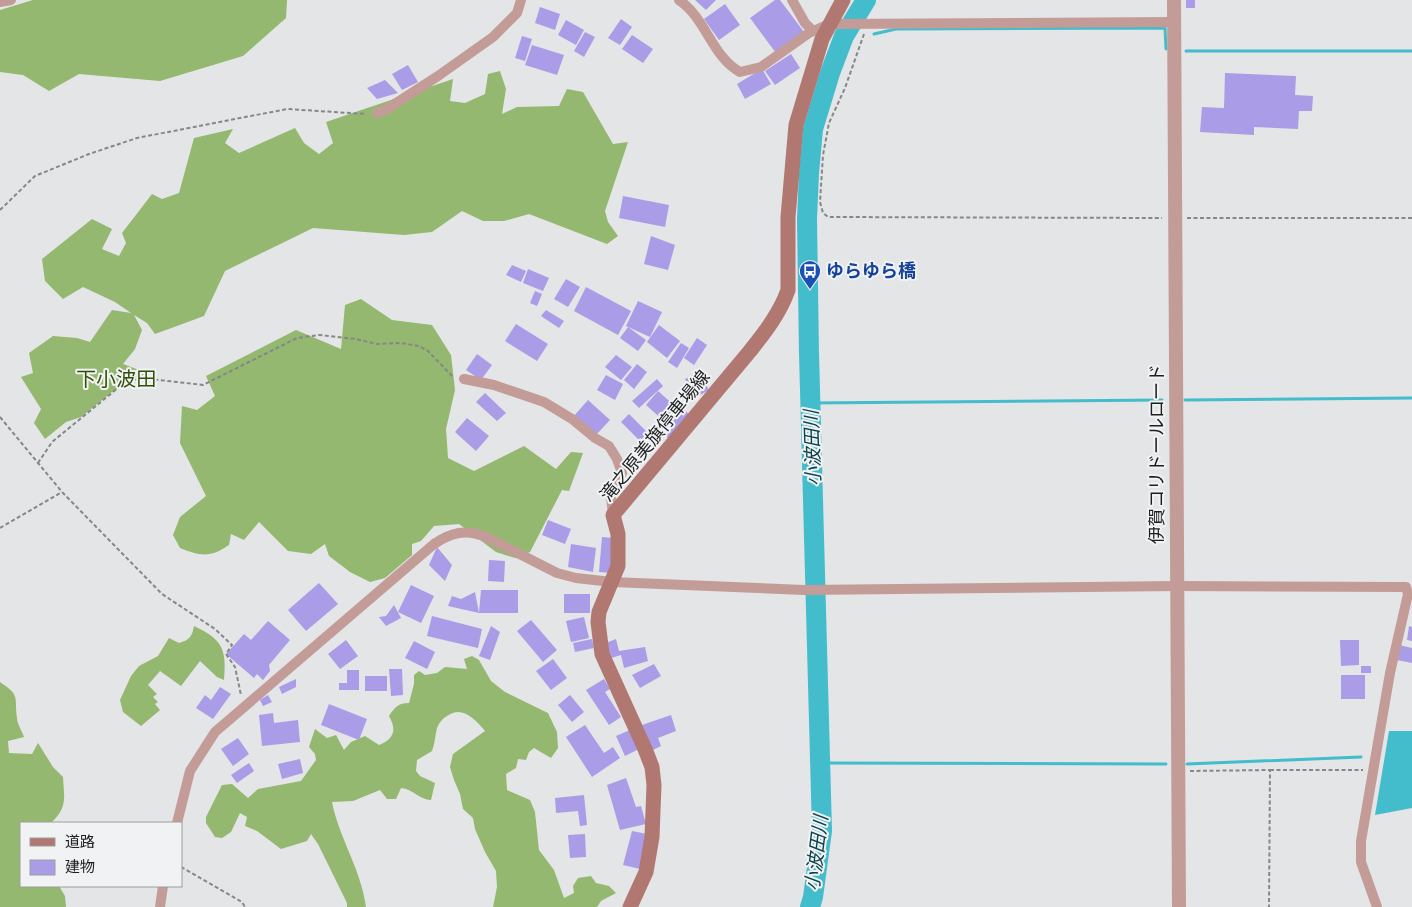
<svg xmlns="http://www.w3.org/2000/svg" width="1412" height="907" viewBox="0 0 1412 907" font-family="Jost,'Noto Sans JP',sans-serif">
<rect width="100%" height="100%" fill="#e3e5e7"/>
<g fill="#94b86f">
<path d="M33 0H287L286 18 243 56 160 81 79 74 49 91 23 75 0 72V10Z"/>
<path d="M500 71 506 89 502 114 517 107 559 106 567 89 583 92 613 144 628 142 605 211 608 222 618 236 607 244 529 214 504 221H483L462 211 432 232 404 235 313 228 225 271 204 316 155 334 147 323 134 315 142 330 135 349 123 364 147 373 112 392 81 417 66 422 45 439 34 423 41 409 21 377 33 373 29 353 53 336 77 338 90 342 112 310 131 313 115 302 83 287 63 299 45 281 42 259 92 219 112 229 102 249 119 256 126 243 122 233 152 194 162 199 179 193 194 138 233 129 225 143 239 153 295 128 304 143 319 154 333 143 326 122 453 79 450 101 465 103 485 94 488 74Z"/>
<path d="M361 299 392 320 432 325 451 355 455 390 446 429 448 458 474 471 524 446 556 469 571 452 583 453 569 491 562 490 530 552 515 558 496 552 459 524 434 526 421 541 412 544V555L385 578 370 582 350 572 329 556 325 544 311 554 288 551 259 522 244 540 231 534 229 545C210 558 201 556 180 548L173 535 180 517 206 496 180 443 182 406 197 410 215 396 206 376 296 330 341 349 345 305Z"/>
<path d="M194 626C222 639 227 649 224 680L217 677 200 661 181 686 160 671 148 685 157 694 153 697 158 702 155 704 160 710 141 726 123 712 120 700 131 676 139 666 158 656 169 638 179 643C189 640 192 637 194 626Z"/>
<path d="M472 656 479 660 491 681 505 692 548 713 557 732 558 748 551 758 534 748 529 752 526 760 518 759 516 768 506 774 507 790 530 800 535 812 539 850 554 870 564 898 574 893 573 886 578 878 591 876 596 883 609 886 616 893 601 901 597 907H493L497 887 496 871 485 852 475 829 473 818 463 809 460 794 454 780 450 767 453 754 485 731C475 719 462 705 447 716 443 718 439 723 437 728 435 736 435 743 432 751L417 760 416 771 420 776 435 783 431 800C420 800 413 789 401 788L396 799H387L380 790 353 801 332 802C339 838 361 869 366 907H347V903L318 844 311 834 307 841 281 849 257 831 245 826 247 817 240 813 231 832 222 838 215 837 206 823V817L222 785 232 784 248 798 258 789 301 781 316 760 315 754 309 747 315 729 327 738 336 735 344 750 351 742 365 736 379 745C394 739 397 730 389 716 395 707 398 703 409 703L414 684V675L419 671 425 675 437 673 445 667 467 669 464 659Z"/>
<path d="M0 682C21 696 14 697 17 718 17 724 22 731 24 737L8 741 9 753 32 754 38 743 53 767 63 777C64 798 68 807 51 823H21V886H59L65 896 66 907H0Z"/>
</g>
<path fill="#43bccc" d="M1389 731H1412V808L1375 815Z"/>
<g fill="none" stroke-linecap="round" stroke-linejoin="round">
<g stroke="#43bccc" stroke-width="3">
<path d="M874 34 896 29 1165 28 1166 49"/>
<path d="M1186 51H1412"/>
<path d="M1185 400 1412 398"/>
<path d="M811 403 1162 400"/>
<path d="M821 763 1166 764"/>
<path d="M1187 764 1361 757"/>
</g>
<path stroke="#43bccc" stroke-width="20" d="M810 907 813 897 822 831 809 353 807 219 809 173 813 129 830 73 844 36 866 0"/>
</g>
<g fill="#ab9ce7">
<path d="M695 0H716L706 10Z"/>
<path d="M775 0H780L804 32 776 53 750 18Z"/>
<rect x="1186" y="0" width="9" height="8"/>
<path d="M725 4 740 25 719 40 704 19Z"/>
<path d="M540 7 560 14 555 30 535 23Z"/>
<path d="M621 19 632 27 620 45 608 38Z"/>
<path d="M566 20 584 30 576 45 558 35Z"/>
<path d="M585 32 595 37 584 57 574 51Z"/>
<path d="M632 35 653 49 643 63 622 49Z"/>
<path d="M522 36 532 39 525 61 515 58Z"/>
<path d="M532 45 564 55 557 75 525 65Z"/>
<path d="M791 54 800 68 775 85 765 71Z"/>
<path d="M408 65 418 82 402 90 392 74Z"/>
<path d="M762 69 771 84 745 99 737 84Z"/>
<path d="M1225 73 1296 76 1295 95 1313 96 1312 111H1299L1298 129 1254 127V135L1200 132 1202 107 1224 108Z"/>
<path d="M385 80 398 93 377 99 367 88Z"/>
<path d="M623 196 669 205 665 227 619 218Z"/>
<path d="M651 236 675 245 668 270 644 264Z"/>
<path d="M512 265 526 271 521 282 506 275Z"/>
<path d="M528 269 549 278 543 291 523 283Z"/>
<path d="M566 279 580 287 568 307 554 299Z"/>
<path d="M586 287 631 311 618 335 574 311Z"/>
<path d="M535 291 542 294 537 306 530 303Z"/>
<path d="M638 301 662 312 650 337 626 326Z"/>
<path d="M546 310 564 321 559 328 541 316Z"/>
<path d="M516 324 548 344 537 361 505 341Z"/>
<path d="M659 325 680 341 667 358 647 342Z"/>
<path d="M628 327 646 340 638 351 620 338Z"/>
<path d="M697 338 707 345 694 365 684 358Z"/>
<path d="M681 343 689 348 677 368 668 362Z"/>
<path d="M477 354 492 365 481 380 466 370Z"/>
<path d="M616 355 632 367 621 380 605 367Z"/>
<path d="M637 364 647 372 634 389 624 380Z"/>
<path d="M699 372 709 390 695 398 685 379Z"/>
<path d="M606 375 623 384 615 400 597 390Z"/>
<path d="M657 379 663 386 639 408 632 401Z"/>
<path d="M658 391 676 407 664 421 646 405Z"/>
<path d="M485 393 506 413 497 421 476 402Z"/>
<path d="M588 400 610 420 595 436 573 417Z"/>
<path d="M680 406 690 415 668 438 658 429Z"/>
<path d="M629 414 651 436 643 444 621 422Z"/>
<path d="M467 418 489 436 476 451 455 432Z"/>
<path d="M548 520 571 529 565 544 542 535Z"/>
<path d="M602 537 614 538 611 573 599 572Z"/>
<path d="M571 544 596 548 593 572 568 567Z"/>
<path d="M437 547 452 565 445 581 429 565Z"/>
<path d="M489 560 505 561 504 582 488 581Z"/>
<path d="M319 583 338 604 306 631 288 610Z"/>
<path d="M411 585 434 596 421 623 398 612Z"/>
<path d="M481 590H518V613H479L448 606 452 596 461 599 475 592 479 613Z"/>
<rect x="564" y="594" width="26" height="19"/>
<path d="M394 605 401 618 386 626 379 617 386 616Z"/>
<path d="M432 616 482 629 478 648 427 636Z"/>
<path d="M584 617 589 638 571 642 566 621Z"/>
<path d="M531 620 557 650 543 662 517 631Z"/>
<path d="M268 621 290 640 269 665 270 671 263 680 257 674 254 678 226 654 244 634 251 640Z"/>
<path d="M491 626 500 632 490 660 479 656Z"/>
<path d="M1409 626 1412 627V641L1407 640Z"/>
<path d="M592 639 594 648 575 652 573 643Z"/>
<path d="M616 639 619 651 645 647 648 661 624 668 621 655 611 658 606 643Z"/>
<path d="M346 640 358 656 340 669 328 654Z"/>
<path d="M1340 640H1359V665L1341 666Z"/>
<path d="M414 641 435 652 427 669 405 658Z"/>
<path d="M1399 645 1412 648V663L1397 660Z"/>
<path d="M553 659 567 678 551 690 536 671Z"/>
<path d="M654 664 661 676 640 688 632 675Z"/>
<rect x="1361" y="666" width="10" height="7"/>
<path d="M389 669H402L403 695 391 696Z"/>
<path d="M347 670H359V690H339V683H347Z"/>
<rect x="1341" y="675" width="24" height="24"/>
<rect x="365" y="676" width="22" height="15"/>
<path d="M296 679V687L282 694 279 687Z"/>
<path d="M604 679 610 689 605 692 621 717 609 725 586 690Z"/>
<path d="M220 687 231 694 213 719 196 708 205 695 211 700Z"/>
<path d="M268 695 272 702 263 706 260 700Z"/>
<path d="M570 695 584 712 572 722 558 705Z"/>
<path d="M329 704 367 719 359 740 321 725Z"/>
<path d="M273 713 274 723 298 720 300 742 262 746 259 715Z"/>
<path d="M671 715 676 731 658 738 661 746 653 750 642 725Z"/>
<path d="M585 725 604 753 613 747 620 758 592 777 566 737Z"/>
<path d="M630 730 639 749 625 756 616 736Z"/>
<path d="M238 738 249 754 233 766 221 749Z"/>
<path d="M300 759 303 773 282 779 278 764Z"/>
<path d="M249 763 254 771 237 783 231 775Z"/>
<path d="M626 778 636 807 641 806 646 824 620 830 607 785Z"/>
<path d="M584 795 587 825 580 826 578 811 556 813 555 798Z"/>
<path d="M632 831 647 834 640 869 623 865Z"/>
<path d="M585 834 586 857 570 858 568 835Z"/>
</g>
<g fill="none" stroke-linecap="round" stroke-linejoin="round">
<g stroke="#858788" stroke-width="2" stroke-dasharray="4 2.5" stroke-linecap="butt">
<path d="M864 34 845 88 829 123 823 155 820 202 823 213 828 217 1162 218"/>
<path d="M0 210 35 176 89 154 137 138 287 109 366 114"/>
<path d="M1187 218H1412"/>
<path d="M0 417 62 492 162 594 215 629 232 645 226 654 235 667 241 695"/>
<path d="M38 463 52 442 124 383 142 378 203 385 297 338 319 335 356 339 377 344 401 343 419 346 428 351 454 378"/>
<path d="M0 528 62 492"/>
<path d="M1270 770H1363"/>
<path d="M1190 771 1270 770 1269 907"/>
<path d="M181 867 242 902 245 907"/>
</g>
<g stroke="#c49c97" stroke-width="10">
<path d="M679 0C706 18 712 57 740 72L761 67 809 33 829 24 1174 22"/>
<path d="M792 0 805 23 813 31"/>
<path d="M0 2 11 0"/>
<path d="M377 113 387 109 438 76 493 37 517 13 521 0"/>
<path d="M464 379 494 385 544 402 572 419 595 438 609 446 617 459 622 473 611 497 613 515"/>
<path d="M177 823 190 771 215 732 434 544C452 532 465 529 486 537L557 573 576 578 612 582 804 590 1177 586 1406 587 1408 594 1390 673 1361 841V862L1377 907"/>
<path d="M160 907 163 886"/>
</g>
<path stroke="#c49c97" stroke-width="14" d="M1174 0 1179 907"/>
<path stroke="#b07871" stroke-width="15" d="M630 907 646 872 652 837 654 785 652 767 645 749 602 654 598 622 599 612 618 566V534L613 515 750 351C765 332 780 313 788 290V217L796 125 822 39 843 0"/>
</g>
<defs>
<g id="bus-pin" transform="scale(1.125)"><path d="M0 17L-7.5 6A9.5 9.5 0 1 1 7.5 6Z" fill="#1a4fb4" stroke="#f0f2f4"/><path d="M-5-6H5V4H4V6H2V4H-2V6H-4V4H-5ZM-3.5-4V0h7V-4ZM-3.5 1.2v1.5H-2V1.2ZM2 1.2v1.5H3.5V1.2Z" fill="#fff"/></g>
</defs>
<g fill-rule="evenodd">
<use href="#bus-pin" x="810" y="271"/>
</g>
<g text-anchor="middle" stroke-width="4" stroke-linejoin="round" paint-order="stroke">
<g font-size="18" font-weight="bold" fill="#164399" stroke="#f0f2f4" text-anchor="start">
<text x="826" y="277">ゆらゆら橋</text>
</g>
<g font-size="18" fill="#1d1e1e" stroke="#f0f2f4">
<text transform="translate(655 436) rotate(-51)" y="6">滝之原美旗停車場線</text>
<text transform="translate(1157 454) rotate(-90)" y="6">伊賀コリドールロード</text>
</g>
<g font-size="19" font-style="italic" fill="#0b4249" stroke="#f0f2f4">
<text transform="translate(812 448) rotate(-92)" y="7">小波田川</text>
<text transform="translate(816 853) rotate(-83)" y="7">小波田川</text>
</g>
<g font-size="20" fill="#334f07" stroke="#f0f2f4">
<text x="116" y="386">下小波田</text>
</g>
</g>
<rect x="20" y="822" width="162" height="65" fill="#f0f2f4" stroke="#9c9d9e"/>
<rect x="30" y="838" width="25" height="8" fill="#b07871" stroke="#9c9d9e"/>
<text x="65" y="847" font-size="15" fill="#1d1e1e">道路</text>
<rect x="30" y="860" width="25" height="15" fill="#ab9ce7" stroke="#9c9d9e"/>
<text x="65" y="872" font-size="15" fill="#1d1e1e">建物</text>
</svg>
